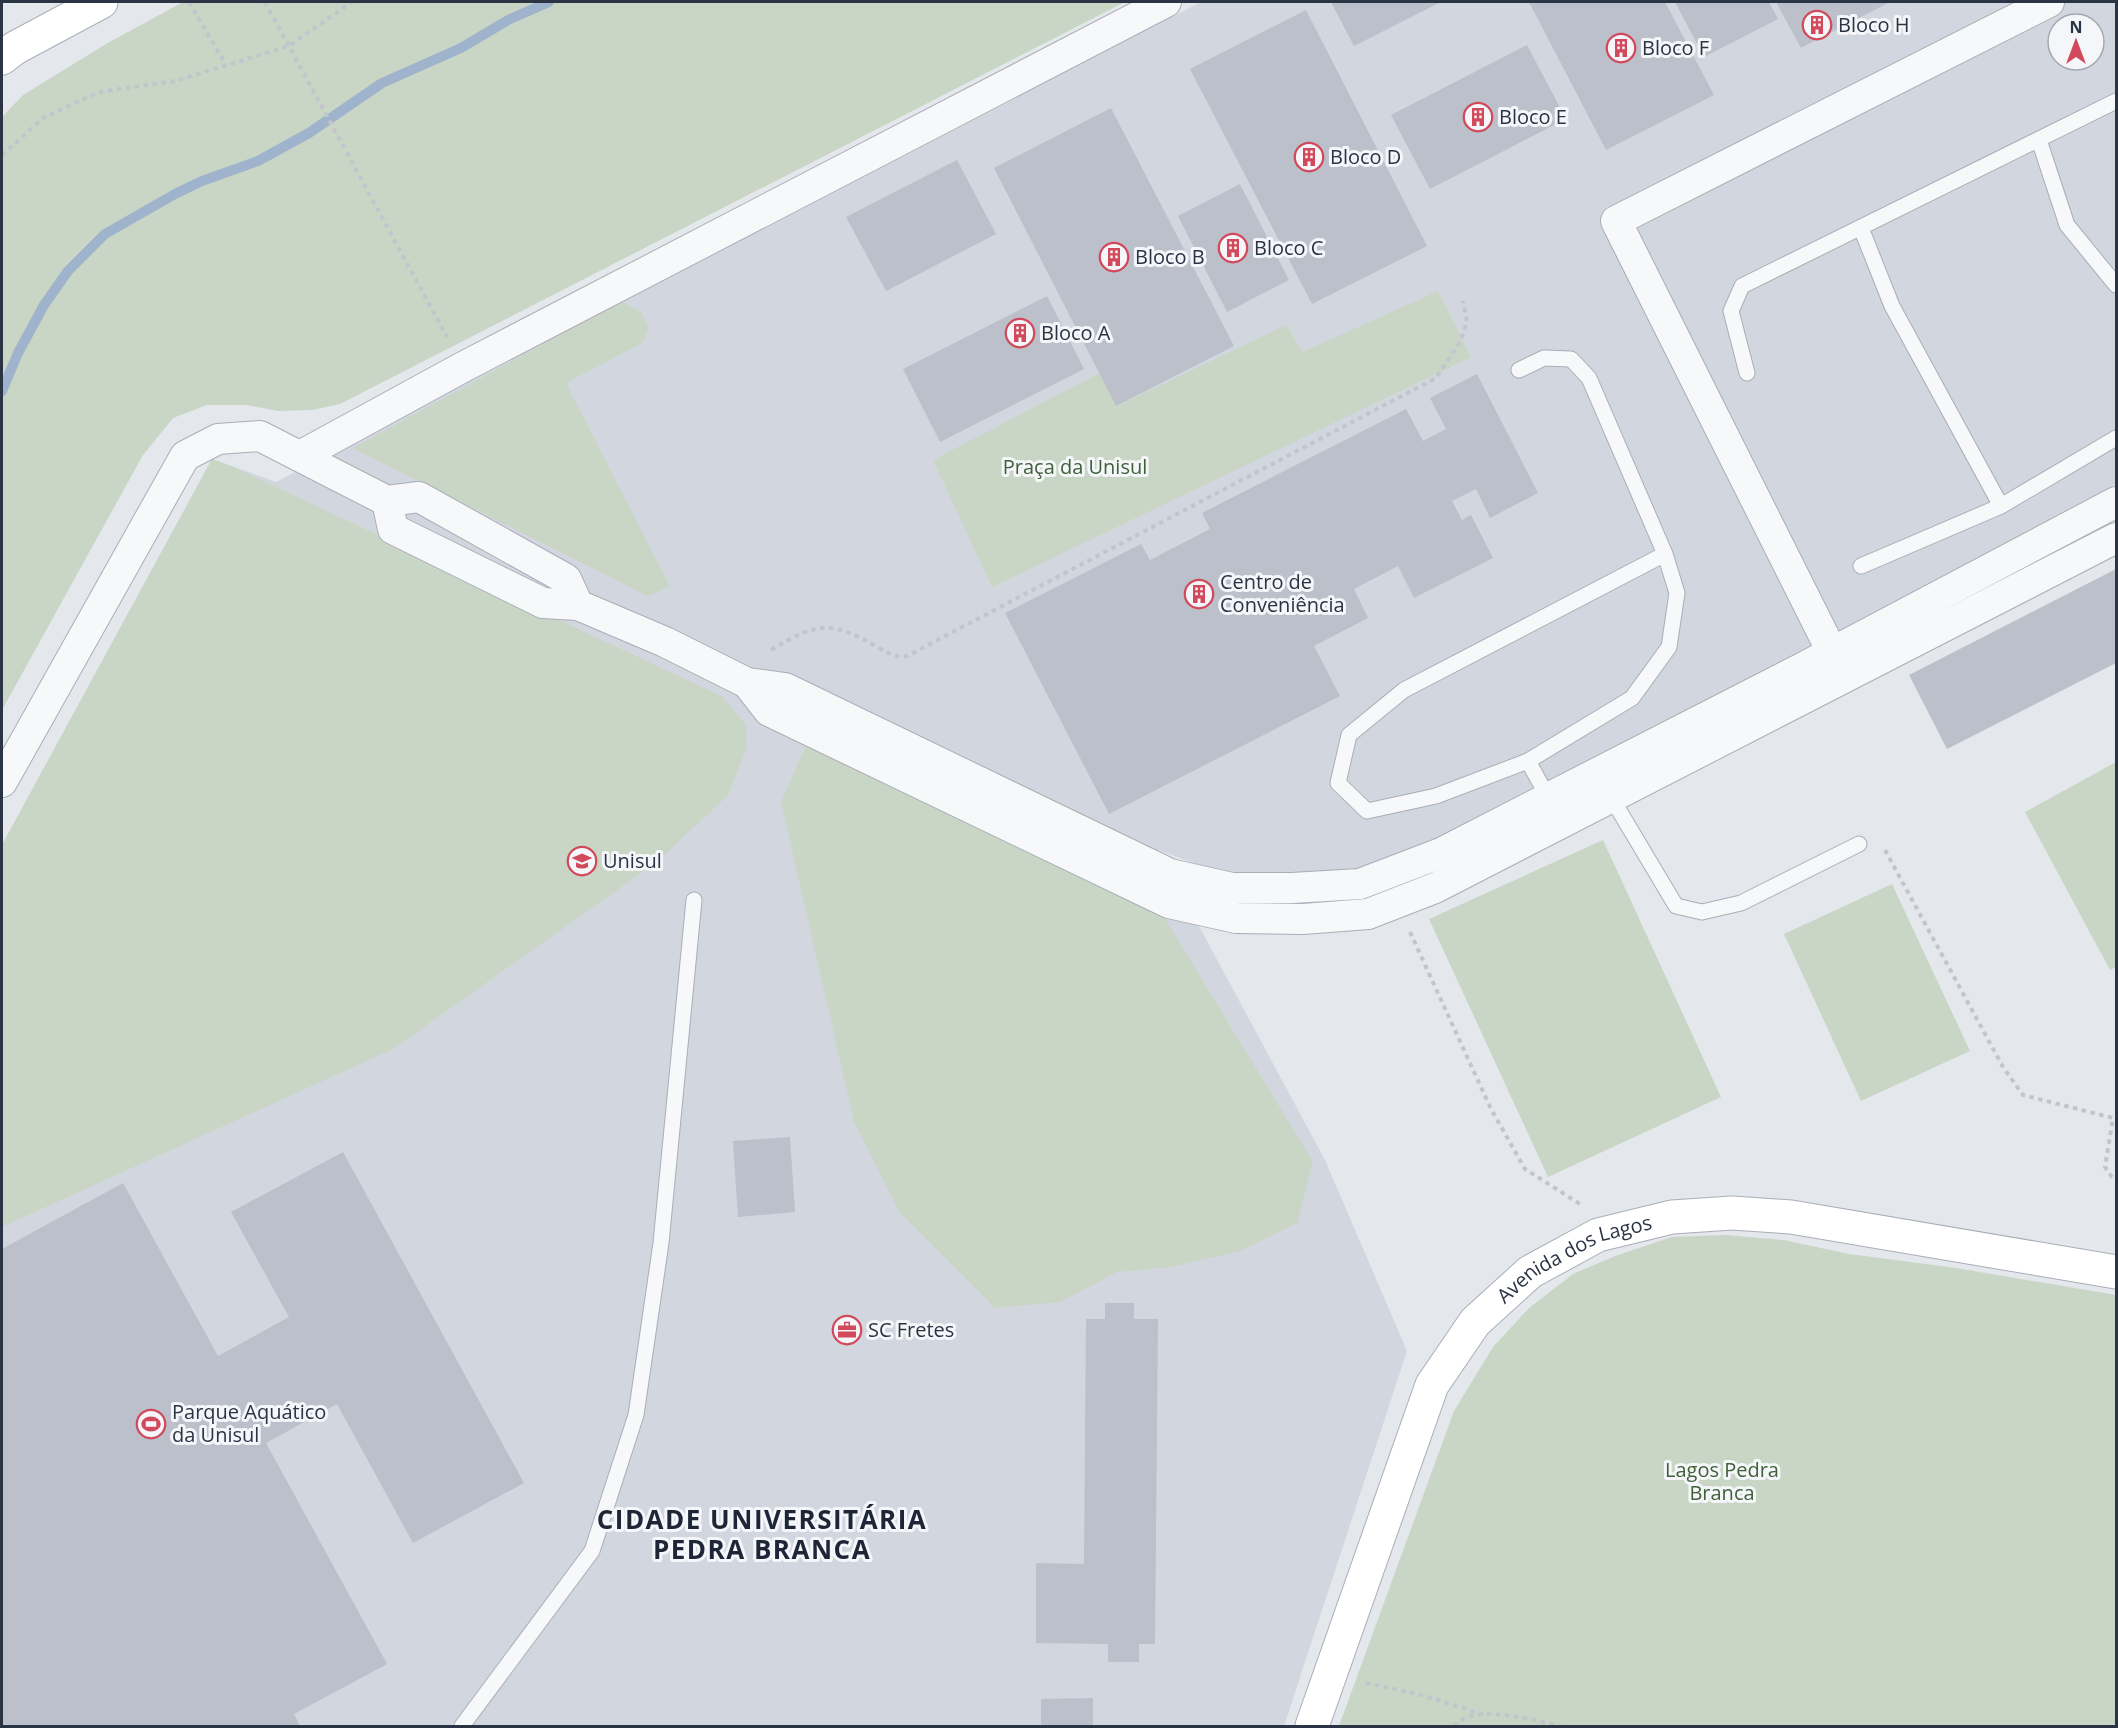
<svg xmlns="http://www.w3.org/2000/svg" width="2118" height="1728" viewBox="0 0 2118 1728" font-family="'Open Sans',sans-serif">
<rect width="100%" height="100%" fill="#e4e7ec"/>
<path fill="#d2d6de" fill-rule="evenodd" d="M1201 2H2116V484L1431 845 1363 873 1232 877 1158 850 1325 1160 1407 1351 1284 1726H2V845L212 459 276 482ZM2058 24H2094V60H2058Z"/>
<g fill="#c9d6c5">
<path d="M183 2H1125L340 404 312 410 278 411 247 405H207L173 418 143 455 2 710V117L23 95 106 44Z"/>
<path d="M1438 291 1471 357 992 587 933 460 1100 373 1117 406 1286 325 1303 352Z"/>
<path d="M621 301 641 312 649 328 642 343 566 383 670 587 648 596 353 448Z"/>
<path d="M212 459 231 466 723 697 746 725V749L728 795 658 861 393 1049 2 1227V845Z"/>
<path d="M808 742 1161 912 1313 1162 1297 1223 1240 1251 1172 1267 1117 1272 1060 1302 995 1308 900 1213 854 1122 781 802Z"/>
<path d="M2116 762V967L2110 970 2025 812Z"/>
<path d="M1603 840 1721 1097 1548 1177 1429 919Z"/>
<path d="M1892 884 1970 1051 1861 1101 1784 934Z"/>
<path d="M1726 1235 1784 1240 1849 1254 1956 1268 2116 1295V1726H1339L1454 1411 1493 1347 1529 1308 1573 1274 1615 1256 1672 1237Z"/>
</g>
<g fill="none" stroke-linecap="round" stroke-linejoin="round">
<path stroke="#9fb4cc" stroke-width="10" d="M2 391 18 353 44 305 68 271 105 234 175 194 202 181 258 161 309 133 382 83 461 48 508 20 549 2"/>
</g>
<g fill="#bbc0ca">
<path d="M1331 2H1441L1354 46Z"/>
<path d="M1529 2H1665L1714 95 1606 150Z"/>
<path d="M1675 2H1769L1778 19 1704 57Z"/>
<path d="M1776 2H1890L1801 48Z"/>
<path d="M1306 10 1427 246 1312 304 1190 69Z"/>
<path d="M1527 45 1566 119 1430 189 1391 115Z"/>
<path d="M1111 108 1234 346 1116 406 994 168Z"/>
<path d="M957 160 996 234 886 291 846 217Z"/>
<path d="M1240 184 1289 280 1227 312 1178 216Z"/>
<path d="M1047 296 1084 369 940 442 903 369Z"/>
<path d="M1477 374 1538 493 1490 518 1476 489 1452 501 1462 520 1471 515 1493 558 1414 598 1398 566 1354 589 1368 618 1314 646 1340 696 1109 814 1005 613 1141 544 1150 560 1210 529 1202 513 1406 409 1423 441 1446 429 1430 398Z"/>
<path d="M2116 569V663L1947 749 1909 675Z"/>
<path d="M790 1137 795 1212 738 1217 733 1141Z"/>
<path d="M343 1152 524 1483 413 1543 337 1404 266 1443 387 1664 294 1714 300 1726H2V1249L123 1183 218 1356 289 1317 231 1212Z"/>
<path d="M1105 1303H1134V1319H1158L1155 1644H1139V1662H1108V1644L1036 1643V1563L1084 1564 1086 1319H1105Z"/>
<path d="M1093 1698V1726H1041V1699Z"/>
</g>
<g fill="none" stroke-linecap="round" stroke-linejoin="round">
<g stroke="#a9aeb7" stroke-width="17">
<g id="lane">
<path d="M2039 140 2067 225 2116 285"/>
<path d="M1861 228 1892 306 2001 506"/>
<path d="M1519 370 1544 358 1571 359 1589 378 1665 554 1677 593 1669 647 1632 698 1528 761 1436 796 1367 811 1338 783 1349 735 1404 690 1665 554"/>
<path d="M1747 373 1731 311 1742 286 2116 101"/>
<path d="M1861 566 2001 506 2116 438"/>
<path d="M1528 761 1550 801"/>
<path d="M1611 797 1676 906 1702 912 1741 903 1859 844"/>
<path d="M462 1726 592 1551 636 1415 661 1243 694 900"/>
</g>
</g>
<g stroke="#a9aeb7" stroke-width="32">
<g id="street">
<path d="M300 456 463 367 1166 2"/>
<path d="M387 501 393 529 543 603 578 605 665 642 747 683 785 688 1170 874 1232 888H1292L1360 884 1441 853 1802 668 2116 502"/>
<path d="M1832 652 1616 221 2049 2"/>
<path d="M747 683 769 711 1169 903 1236 918 1303 919 1368 914 1435 888 2116 538"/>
<path d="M2 782 185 456 218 439 260 436 387 501 419 497 566 579 578 605"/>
</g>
</g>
<g stroke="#a9aeb7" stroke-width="35">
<g id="secondary">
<path d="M2 58 15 48 101 2"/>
<path id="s1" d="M1312 1726 1432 1385 1475 1322 1530 1272 1598 1235 1672 1217 1732 1213 1791 1217 2116 1272"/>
</g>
</g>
<g stroke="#c2c5cb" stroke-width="4" stroke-dasharray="4.5 4.5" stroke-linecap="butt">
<path d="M189 2 226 65"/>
<path d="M265 2 447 337"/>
<path d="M2 155 43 118 99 92 175 81 289 46 352 2"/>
<path d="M771 650C817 622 831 620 877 647 888 653 895 658 907 656L1436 378 1460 342 1467 322 1463 301"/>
<path d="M1885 850 2003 1067 2023 1095 2113 1118 2105 1167 2112 1177 2116 1179"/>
<path d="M1410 932 1491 1109 1525 1169 1580 1204"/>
<path d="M1366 1683 1422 1695 1484 1715"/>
<path d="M1454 1726C1474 1702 1535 1721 1561 1726"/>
</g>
<use href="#lane" stroke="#f7f8fa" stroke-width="15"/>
<use href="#street" stroke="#f7f8fa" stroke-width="30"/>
<use href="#secondary" stroke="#fff" stroke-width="33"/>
</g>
<defs>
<g id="building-ring" transform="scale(1.5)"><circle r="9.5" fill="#f4f6f9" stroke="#d1495b" stroke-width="1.5"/><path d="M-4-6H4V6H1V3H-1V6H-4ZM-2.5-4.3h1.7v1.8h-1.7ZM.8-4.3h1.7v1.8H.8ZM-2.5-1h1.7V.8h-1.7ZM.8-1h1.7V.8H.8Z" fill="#d1495b"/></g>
<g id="university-ring" transform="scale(1.5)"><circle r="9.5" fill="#f4f6f9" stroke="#d1495b" stroke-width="1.5"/><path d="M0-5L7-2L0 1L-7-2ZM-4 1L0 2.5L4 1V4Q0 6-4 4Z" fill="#d1495b"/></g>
<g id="office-ring" transform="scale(1.5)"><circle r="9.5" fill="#f4f6f9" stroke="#d1495b" stroke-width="1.5"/><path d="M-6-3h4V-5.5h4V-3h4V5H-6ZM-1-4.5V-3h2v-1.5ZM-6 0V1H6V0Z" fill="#d1495b"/></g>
<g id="stadium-ring" transform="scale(1.5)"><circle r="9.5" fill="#f4f6f9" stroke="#d1495b" stroke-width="1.5"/><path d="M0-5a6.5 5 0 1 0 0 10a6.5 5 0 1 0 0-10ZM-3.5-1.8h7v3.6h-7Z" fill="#d1495b"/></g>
</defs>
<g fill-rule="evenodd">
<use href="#building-ring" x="1817" y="25"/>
<use href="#building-ring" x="1621" y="48"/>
<use href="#building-ring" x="1478" y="117"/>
<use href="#building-ring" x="1309" y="157"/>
<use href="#building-ring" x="1233" y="248"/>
<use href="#building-ring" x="1114" y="257"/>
<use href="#building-ring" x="1020" y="333"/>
<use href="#building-ring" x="1199" y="594"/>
<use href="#university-ring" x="582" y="861"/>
<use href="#office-ring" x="847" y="1330"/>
<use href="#stadium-ring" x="151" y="1424"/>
</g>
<g text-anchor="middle" stroke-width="6" stroke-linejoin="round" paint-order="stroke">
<g font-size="20" fill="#2b3445" stroke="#f4f6f9" text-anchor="start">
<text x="1838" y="32">Bloco H</text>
<text x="1642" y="55">Bloco F</text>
<text x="1499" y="124">Bloco E</text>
<text x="1330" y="164">Bloco D</text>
<text x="1254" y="255">Bloco C</text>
<text x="1135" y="264">Bloco B</text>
<text x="1041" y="340">Bloco A</text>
<text x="1220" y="589">Centro de<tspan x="1220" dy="23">Conveniência</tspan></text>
<text x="603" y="868">Unisul</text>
<text x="868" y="1337">SC Fretes</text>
<text x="172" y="1419">Parque Aquático<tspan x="172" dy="23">da Unisul</tspan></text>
</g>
<g font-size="20" fill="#3f6138" stroke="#f4f6f9">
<text x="1075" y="474">Praça da Unisul</text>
<text x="1722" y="1477">Lagos Pedra<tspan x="1722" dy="23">Branca</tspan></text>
</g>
<g font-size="20" fill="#2b3445" stroke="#f4f6f9">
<text dy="7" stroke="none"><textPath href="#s1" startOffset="558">Avenida dos Lagos</textPath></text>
</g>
<g font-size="26" font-weight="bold" letter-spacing="1.5" fill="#1d2536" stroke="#f4f6f9">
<text x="762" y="1529">CIDADE UNIVERSITÁRIA<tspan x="762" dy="30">PEDRA BRANCA</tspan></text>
</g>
</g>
<rect width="2118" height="1728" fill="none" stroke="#2b3445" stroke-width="6"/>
<g transform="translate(2076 42)"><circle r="28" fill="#f4f6f9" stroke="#a4a8b1" stroke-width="1.5"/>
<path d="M0-4.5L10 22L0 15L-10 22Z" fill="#d1495b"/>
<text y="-9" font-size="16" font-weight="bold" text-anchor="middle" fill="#2b3445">N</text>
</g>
</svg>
